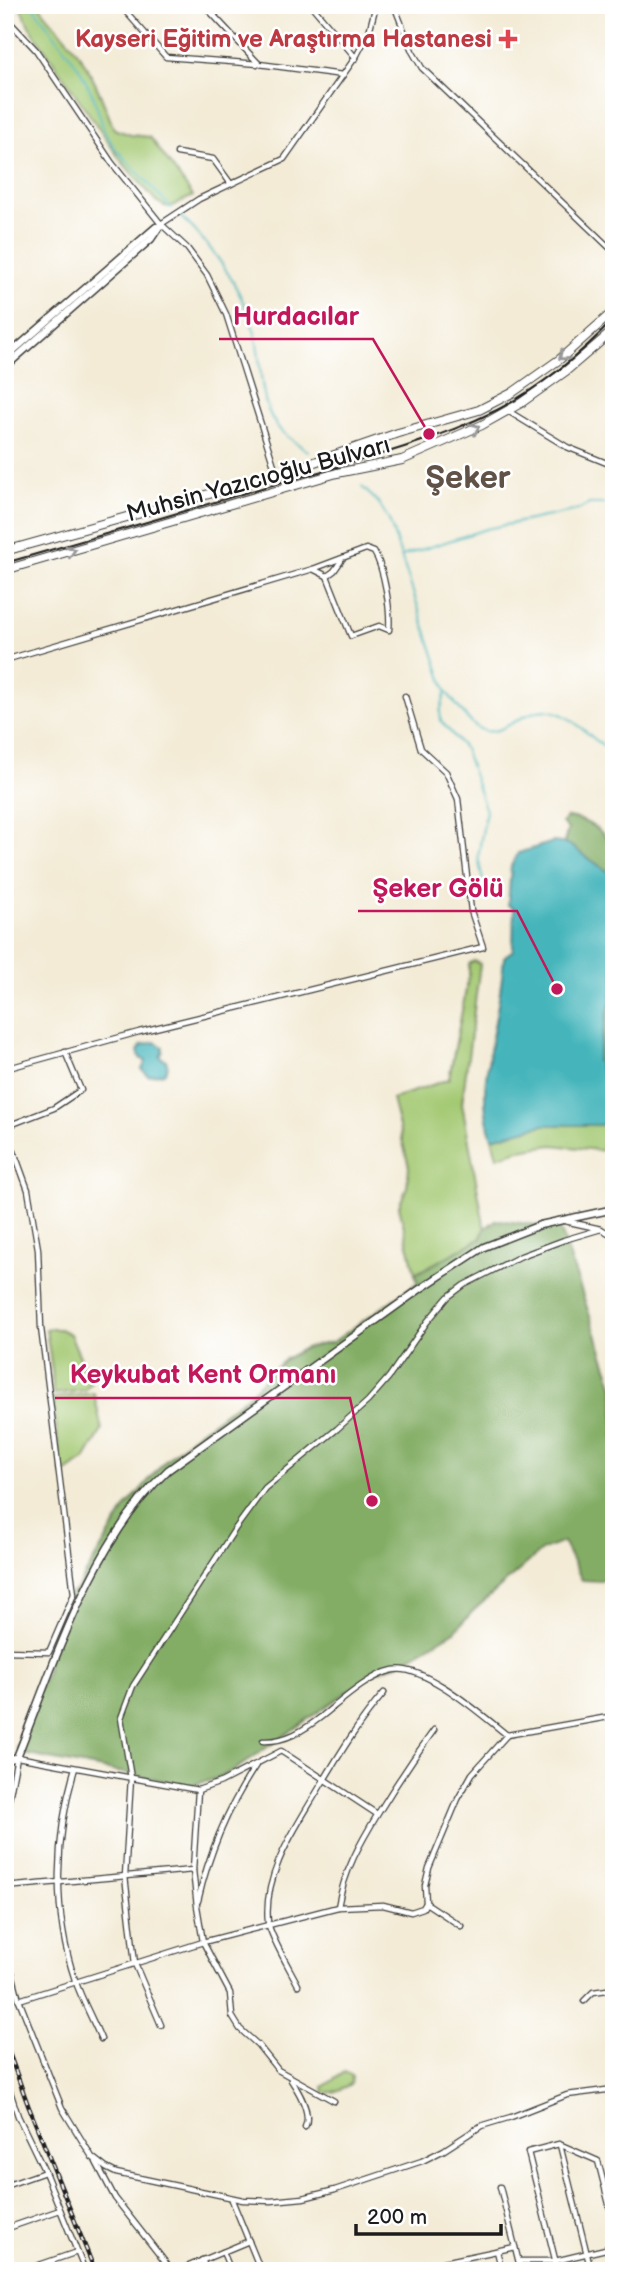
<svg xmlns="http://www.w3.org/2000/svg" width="619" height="2276" viewBox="0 0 619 2276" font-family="'Balsamiq Sans',sans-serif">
<rect width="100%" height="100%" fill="#fff"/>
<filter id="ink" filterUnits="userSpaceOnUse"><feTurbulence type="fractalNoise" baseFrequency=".0143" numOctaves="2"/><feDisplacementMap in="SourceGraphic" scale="14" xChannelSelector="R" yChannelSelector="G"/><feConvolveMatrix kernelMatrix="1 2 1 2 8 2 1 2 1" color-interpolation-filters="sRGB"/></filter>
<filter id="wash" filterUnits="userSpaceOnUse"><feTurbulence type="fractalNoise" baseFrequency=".00686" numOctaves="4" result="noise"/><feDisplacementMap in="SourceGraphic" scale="28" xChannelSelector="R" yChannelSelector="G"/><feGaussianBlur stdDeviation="1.57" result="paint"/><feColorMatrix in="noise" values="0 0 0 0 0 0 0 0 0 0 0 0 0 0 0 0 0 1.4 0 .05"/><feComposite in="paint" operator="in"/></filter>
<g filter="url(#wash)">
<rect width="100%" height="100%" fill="#f3ebd6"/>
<g fill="#a4c973" stroke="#607248" stroke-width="2">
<path d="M19 5H39C50 20 63 33 75 49 93 73 103 101 114 129L131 135 150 137 193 196 170 207 164 206 156 201 121 161 29 26Z"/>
<path d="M474 961 480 964 462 1103 485 1230 480 1239 415 1274 399 1206 407 1187 409 1167 392 1099 449 1079 469 974V964Z"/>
<path d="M543 1125H614V1152L553 1145 519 1150 497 1157 492 1138Z"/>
<path d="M46 1329H60L70 1334 91 1382 85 1390 53 1394 52 1371Z"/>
<path d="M94 1393 102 1430 86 1458 62 1475 53 1398Z"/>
<path d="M345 2072 352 2076 351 2084 334 2092 324 2093 323 2087Z"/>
</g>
<g fill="#83ad65" stroke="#506440" stroke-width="2">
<path d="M567 817C586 819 610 833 614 853 615 860 614 869 614 876L564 842 568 829 562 823Z"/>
<path d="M614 984V1085L603 1077 597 1061Z"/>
<path d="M497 1220 560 1228 614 1387V1578L600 1581 582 1580 563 1542 541 1551 473 1611 455 1631 400 1663 376 1672 233 1771 209 1781 188 1785 23 1754 17 1748 46 1672 49 1644 71 1594 78 1587 126 1507 165 1461 191 1438 246 1397 285 1359 305 1348 333 1342 418 1282 415 1274 480 1239 486 1227Z"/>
</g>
<g fill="#45b5bb" stroke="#30686c" stroke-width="2">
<path d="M553 842 568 844 614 876V984L597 1061 603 1077 614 1085V1125H543L492 1138C479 1101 487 1070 493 1032 498 1007 502 983 504 957L513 950 514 908 508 905 511 866 518 853Z"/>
<path d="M155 1042 163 1047V1051L160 1057 166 1060 168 1067 164 1073 148 1076 142 1069 146 1061 140 1058 138 1051 142 1045Z"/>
</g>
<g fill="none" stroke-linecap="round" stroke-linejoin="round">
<g stroke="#45b5bb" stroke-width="2">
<path d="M32 5 79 68 94 98 104 130 114 147 171 208"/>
<path d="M179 215C213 246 240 286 254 330 264 363 256 406 282 432 290 439 299 445 308 451"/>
<path d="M362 487 378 502 389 520 446 691 440 712 441 721 464 748 486 811 478 857 483 881"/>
<path d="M402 556 486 529 578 510 589 504H614"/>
<path d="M447 693C457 704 467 722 480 729 501 741 525 705 551 711 576 716 590 741 614 752"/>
</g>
</g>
</g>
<g filter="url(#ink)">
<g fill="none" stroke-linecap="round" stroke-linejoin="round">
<g stroke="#3c3b38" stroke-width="7">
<g id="street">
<path d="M120 5 166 57 259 64 343 75"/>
<path d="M204 5 259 64"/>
<path d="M311 5 356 58"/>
<path d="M394 5 412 51 422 68 614 252"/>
<path d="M214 15 224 5"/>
<path d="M5 17 36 50 112 163 161 224 187 248 207 275 226 314 277 475"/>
<path d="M177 153 213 159 231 184"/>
<path d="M161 224 199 199 284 159 357 55 369 32 376 5"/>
<path d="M508 411 567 447 614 466"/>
<path d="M327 576 334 571 341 561"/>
<path d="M5 660 313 569 366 549 374 552C384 568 391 610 389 630L379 626 351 636 327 576 313 569"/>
<path d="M5 1069 139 1032 483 947 471 911 458 799 446 772 421 749 405 696"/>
<path d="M565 1221 601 1229 614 1236"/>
<path d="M5 1651 49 1652 74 1594 41 1328 38 1249 28 1190 5 1127 54 1108 81 1090 65 1052"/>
<path d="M263 1741C286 1742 304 1730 321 1717 340 1702 369 1675 393 1670 424 1663 484 1717 507 1735L614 1716"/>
<path d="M75 1768C55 1836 52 1912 75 1980 82 2000 93 2020 101 2039"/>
<path d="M198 1790 193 1870 197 1906 203 1942 230 1993 232 2016 240 2029 258 2045 278 2070 334 2101"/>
<path d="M5 1820 17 1757 198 1790 221 1782 281 1751 377 1814"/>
<path d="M5 1887 193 1870"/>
<path d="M198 1901C209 1852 229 1806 256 1765"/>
<path d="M426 1903 461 1926"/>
<path d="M338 1907C344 1871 360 1843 379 1812 396 1784 414 1757 434 1730"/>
<path d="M5 1946 19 2000 62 2108 92 2157 106 2168 116 2173 243 2200 271 2201 303 2198 335 2190 422 2161 444 2150 481 2126 511 2117 567 2095 614 2089"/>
<path d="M298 1985C291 1971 270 1936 268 1922 263 1874 295 1829 318 1790 339 1755 358 1723 384 1693"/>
<path d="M19 2000 203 1942 338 1907 383 1905 411 1912 423 1908 426 1903 425 1885 429 1868 458 1799 472 1774 507 1735"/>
<path d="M584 2001 593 1992 614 1989"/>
<path d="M161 2025 135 1964 125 1876 131 1778 121 1718 133 1686 235 1529 265 1488 337 1429 368 1401 389 1377 427 1322 448 1297 464 1285 521 1256 564 1240 601 1229"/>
<path d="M5 2076 18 2116 45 2172 85 2271"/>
<path d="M291 2080C299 2092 312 2113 305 2127"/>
<path d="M560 2145 591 2271"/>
<path d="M96 2162 115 2198 172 2271"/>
<path d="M5 2186 45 2172"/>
<path d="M500 2187 521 2271"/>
<path d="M232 2200 261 2271"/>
<path d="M5 2229 60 2210"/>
<path d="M497 2251 502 2271"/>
<path d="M223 2252 231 2271"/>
<path d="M202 2260 207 2271"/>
<path d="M455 2260 457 2271"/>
<path d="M519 2261H555L614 2247"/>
<path d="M22 2271 77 2252"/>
<path d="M177 2271 249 2241"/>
<path d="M417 2271 444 2262 515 2247"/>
<path d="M558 2271 528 2152 559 2144 598 2161 614 2224"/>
</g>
</g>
<g stroke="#3c3b38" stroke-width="9">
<g id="secondary">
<path d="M5 358 156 227"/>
<path d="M5 367 151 239 161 224"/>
<path d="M5 1761 17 1757C55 1662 92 1541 168 1470L420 1289 484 1247 540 1225 614 1209"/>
</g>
</g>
<g stroke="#3c3b38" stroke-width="10">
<g id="highway">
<path d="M5 551 277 475 398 433 479 410 512 393 560 359 614 311"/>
<path d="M5 570 337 473 402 460 482 425 521 403 566 371 614 330"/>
</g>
</g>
<use href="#street" stroke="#fff" stroke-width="4.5"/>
<use href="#secondary" stroke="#fff" stroke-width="6"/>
<use href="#highway" stroke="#fff" stroke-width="8"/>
<path stroke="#1c1c1c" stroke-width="2" d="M5 563C92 538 179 513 265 487 342 465 425 446 497 410 541 387 580 355 614 319"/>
<g stroke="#1c1c1c" stroke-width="4.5">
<path id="rail" d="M5 2042 28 2105 95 2271"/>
</g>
<use href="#rail" stroke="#fff" stroke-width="2" stroke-dasharray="5" stroke-linecap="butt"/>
</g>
<defs><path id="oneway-chevron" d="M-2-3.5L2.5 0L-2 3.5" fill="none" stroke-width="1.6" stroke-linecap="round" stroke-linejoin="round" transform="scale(1.75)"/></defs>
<g stroke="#999">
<use href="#oneway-chevron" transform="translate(563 356) rotate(141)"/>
<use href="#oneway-chevron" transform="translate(475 428) rotate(-25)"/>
<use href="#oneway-chevron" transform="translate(71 551) rotate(-16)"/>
</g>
</g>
<path fill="#e0444e" stroke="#fff" stroke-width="2.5" d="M504.5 28.5h7v7h7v7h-7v7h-7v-7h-7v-7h7z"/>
<g text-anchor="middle" stroke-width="5" stroke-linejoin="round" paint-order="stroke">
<g font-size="24" font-weight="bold" fill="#be3a42" stroke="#fff" text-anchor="end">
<text x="492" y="47">Kayseri Eğitim ve Araştırma Hastanesi</text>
</g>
<g font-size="24" fill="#1c1c1c" stroke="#fff">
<text transform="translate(258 479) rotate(-15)" y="8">Muhsin Yazıcıoğlu Bulvarı</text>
</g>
<g font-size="32" font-weight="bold" fill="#615248" stroke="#fff">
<text x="468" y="488">Şeker</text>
</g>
</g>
<path fill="none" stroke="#c2185b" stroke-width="2.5" d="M429 434L373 339H219M557 989L517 911H358M372 1501L350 1398H55"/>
<g fill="#c2185b" stroke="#fff" stroke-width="2.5">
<circle cx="429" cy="434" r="7"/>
<circle cx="557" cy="989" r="7"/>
<circle cx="372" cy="1501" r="7"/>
</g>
<g font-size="26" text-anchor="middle" font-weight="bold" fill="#c2185b" stroke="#fff" stroke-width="5" stroke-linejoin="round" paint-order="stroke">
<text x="296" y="325">Hurdacılar</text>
<text x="438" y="897">Şeker Gölü</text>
<text x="203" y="1383">Keykubat Kent Ormanı</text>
</g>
<rect width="619" height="2276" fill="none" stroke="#fff" stroke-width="28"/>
<path d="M356 2224v10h145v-10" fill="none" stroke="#1c1c1c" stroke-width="3.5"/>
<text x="367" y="2224" font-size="21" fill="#1c1c1c" stroke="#ffffff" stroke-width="5" paint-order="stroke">200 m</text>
</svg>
